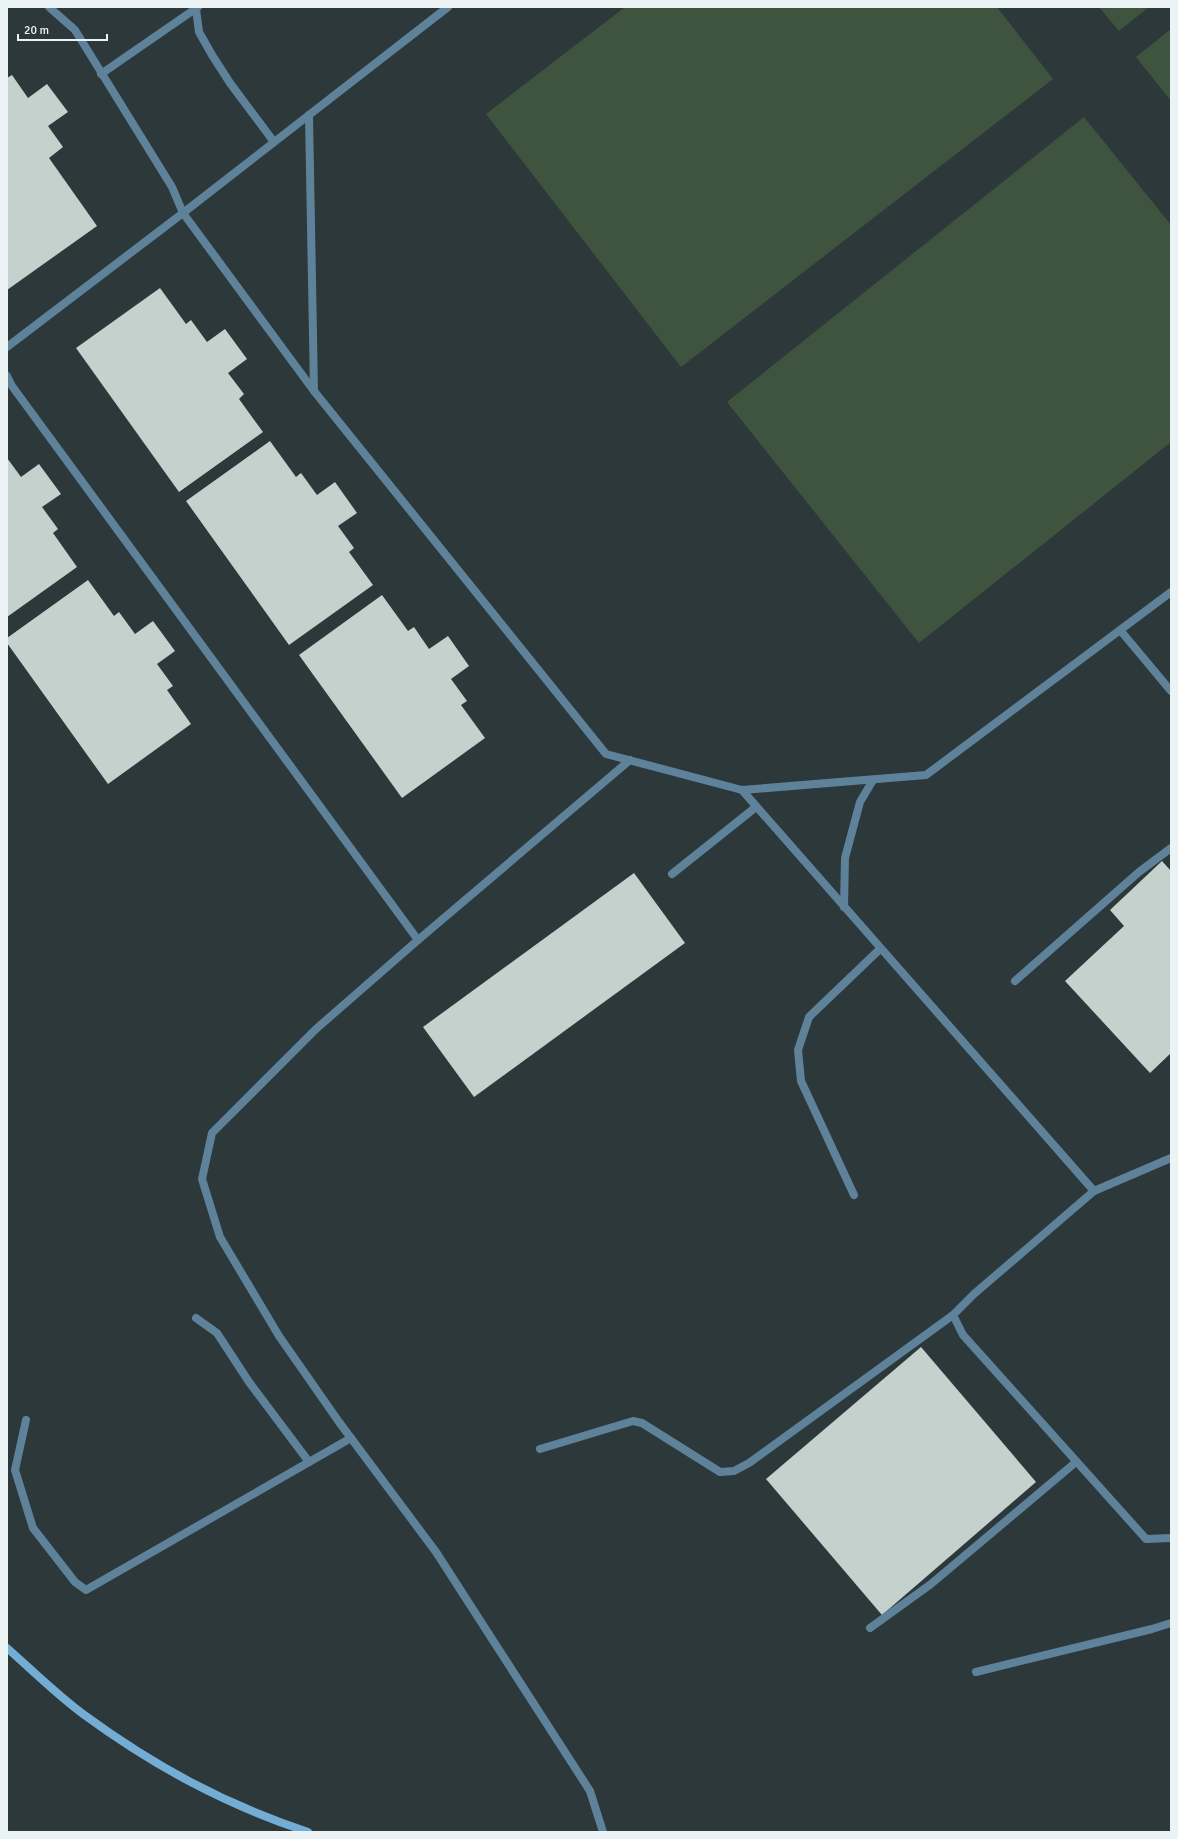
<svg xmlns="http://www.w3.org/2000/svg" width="1178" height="1839" viewBox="0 0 1178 1839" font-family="Signika,sans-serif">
<rect width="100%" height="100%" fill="#2d383a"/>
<g fill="#3f543e">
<path d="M625 7H997L1053 79 681 367 486 114Z"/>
<path d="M1099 7H1149L1119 31Z"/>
<path d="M1171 29V101L1136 57Z"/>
<path d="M1084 117 1171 225V442L919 643 727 402Z"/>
</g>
<g fill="#c4d1cd">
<path d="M12 75 28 98 47 84 68 112 48 126 63 147 49 158 97 226 7 290V78Z"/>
<path d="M160 288 186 324 191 320 207 342 225 329 247 359 228 373 244 394 239 399 263 432 179 492 76 348Z"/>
<path d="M270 441 296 477 301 473 317 495 335 482 357 513 338 526 354 548 349 552 373 585 289 645 186 501Z"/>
<path d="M7 458 21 477 39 464 61 494 42 507 58 529 53 533 77 567 7 617Z"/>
<path d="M88 580 114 616 119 612 135 634 153 621 175 651 157 664 173 686 167 690 191 724 108 784 7 643V638Z"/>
<path d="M382 595 408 631 414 627 429 649 448 636 469 666 451 679 467 701 461 705 485 738 402 798 299 655Z"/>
<path d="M1162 861 1171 871V1053L1150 1073 1065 981 1124 926 1110 910Z"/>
<path d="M634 873 685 943 474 1097 423 1027Z"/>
<path d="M921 1347 1036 1482 882 1615 766 1479Z"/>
</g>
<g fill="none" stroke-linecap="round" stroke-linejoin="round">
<g stroke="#5f829b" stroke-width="8">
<path d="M49 7 75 30 172 187 183 213 448 7"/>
<path d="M196 9 199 32 212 55 230 83 274 142"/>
<path d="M101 74 198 7"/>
<path d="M309 115 314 391 606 754 742 790 926 775 1171 592"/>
<path d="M7 347 183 213 314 391"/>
<path d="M7 376 12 386 418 940 630 760"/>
<path d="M1120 630 1171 691"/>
<path d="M742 790 1094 1191 974 1294 953 1315 963 1335 1146 1539 1171 1538"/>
<path d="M672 874 756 807"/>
<path d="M844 907 845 858 860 802 873 780"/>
<path d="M418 940 316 1029 212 1133 202 1179 220 1237 279 1336 339 1422 436 1552 590 1791 603 1832"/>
<path d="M1015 981 1139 872 1171 848"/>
<path d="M1094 1191 1171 1158"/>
<path d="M854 1195 801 1081 798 1050 809 1017 880 949"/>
<path d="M196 1318 217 1333 249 1382 309 1462"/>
<path d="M26 1420 15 1470 33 1528 75 1582 86 1590 351 1438"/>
<path d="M540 1449 633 1421 642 1423 720 1472 734 1471 749 1463 953 1315"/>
<path d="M870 1628 931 1584 1076 1462"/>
<path d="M976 1672 1152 1629 1171 1623"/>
</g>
<path stroke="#74add4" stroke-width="8" d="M7 1648C32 1670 56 1694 83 1714 154 1766 224 1804 308 1832"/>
</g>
<rect width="1178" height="1839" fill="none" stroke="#ecf3f4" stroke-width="16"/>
<path d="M18 34v6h89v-6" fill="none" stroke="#ecf3f4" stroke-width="2"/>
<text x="24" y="34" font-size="12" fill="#ecf3f4" stroke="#2d383a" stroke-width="3" paint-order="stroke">20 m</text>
</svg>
